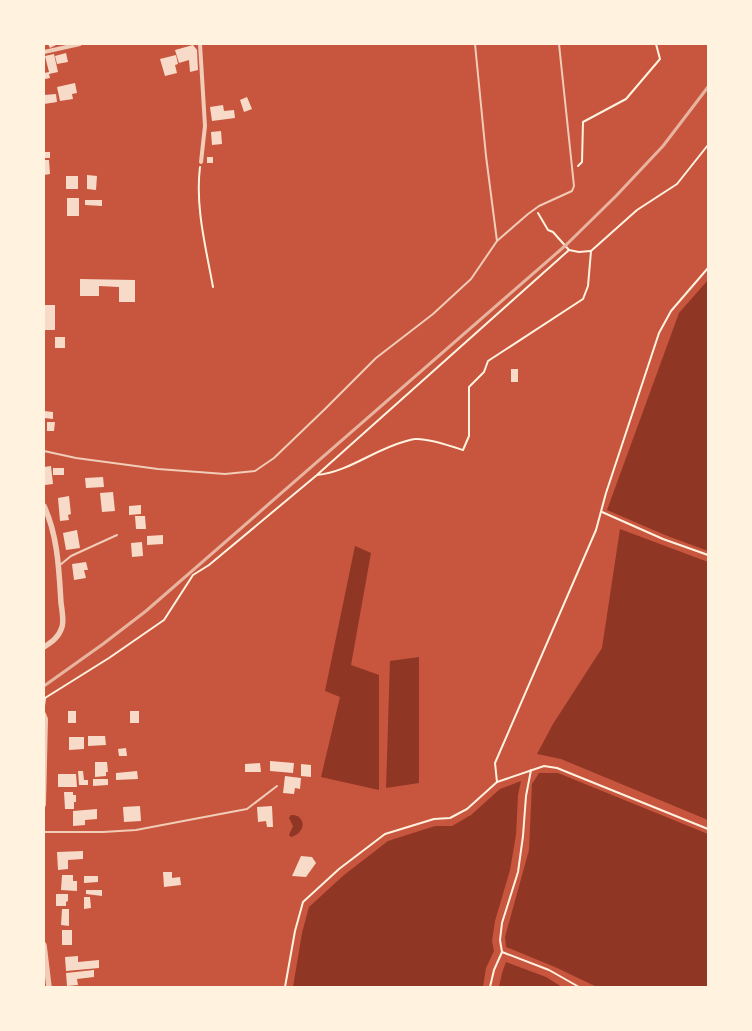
<svg xmlns="http://www.w3.org/2000/svg" width="752" height="1031" viewBox="0 0 752 1031" font-family="Spectral,serif">
<rect width="100%" height="100%" fill="#c8553d"/>
<g fill="#8f3625">
<path d="M708 280V551L665 535 607 510 679 313Z"/>
<path d="M620 529 708 562V820L561 759 537 754 553 724 602 648Z"/>
<path d="M355 546 371 553 351 665 379 675V790L321 777 340 697 325 691Z"/>
<path d="M419 657V783L386 788 390 661Z"/>
<path d="M539 773H558L708 834V987H597L555 967 506 947 505 937 529 850 532 784Z"/>
<path d="M521 781 518 795 516 835 510 870 495 921 492 941 494 951 486 968 483 987H293L302 933 309 907 344 875 388 841 435 826H452L471 815 500 789Z"/>
<path d="M291 815C305 814 308 832 291 837L289 835 293 826 289 818Z"/>
<path d="M506 962 546 977 562 987H499L502 973Z"/>
</g>
<g fill="#f7dbc8">
<path d="M48 44H58L50 48Z"/>
<path d="M193 45 197 50 198 70 190 72 189 60 179 63 175 50Z"/>
<path d="M66 53 68 62 57 64 55 56Z"/>
<path d="M54 54 58 72 49 74 50 78 45 79 44 73 49 72 45 56Z"/>
<path d="M176 55 178 64 175 65 177 73 165 76 160 59Z"/>
<path d="M75 83 77 93 72 94 73 99 60 101 57 87Z"/>
<path d="M56 94 57 102 44 104V95Z"/>
<path d="M247 97 252 109 244 112 240 100Z"/>
<path d="M223 105 224 111 234 110 235 118 212 121 210 107Z"/>
<path d="M221 131 222 144 212 145 211 132Z"/>
<rect x="44" y="152" width="6" height="6"/>
<rect x="207" y="157" width="6" height="6"/>
<path d="M44 160H49L50 174 44 175Z"/>
<path d="M87 175 97 176 96 190 87 189Z"/>
<rect x="66" y="176" width="12" height="13"/>
<rect x="67" y="198" width="12" height="18"/>
<path d="M85 200H102V206L85 205Z"/>
<path d="M80 279 135 280V302H119V287L99 286V296H80Z"/>
<rect x="44" y="305" width="11" height="25"/>
<rect x="55" y="337" width="10" height="11"/>
<rect x="511" y="369" width="7" height="13"/>
<path d="M44 411 53 412V419L44 418Z"/>
<path d="M47 422H55L54 431H47Z"/>
<path d="M51 466 53 484 45 485 44 467Z"/>
<rect x="53" y="468" width="11" height="7"/>
<path d="M103 477 104 487 86 488 85 478Z"/>
<path d="M113 492 115 511 102 512 100 493Z"/>
<path d="M69 496 71 514 68 515 69 520 60 521 58 498Z"/>
<path d="M141 505V514L129 515V506Z"/>
<path d="M135 516H145L146 529H136Z"/>
<path d="M77 530 80 548 66 550 63 533Z"/>
<path d="M163 535V544L147 545V536Z"/>
<path d="M142 542 143 556 132 557 131 543Z"/>
<path d="M86 562 88 570H84L86 578 74 580 72 564Z"/>
<rect x="68" y="711" width="8" height="12"/>
<rect x="130" y="711" width="9" height="12"/>
<path d="M88 736H105L106 745 88 746Z"/>
<path d="M69 737H84V749L69 750Z"/>
<path d="M126 748 127 756H119L118 749Z"/>
<path d="M270 761 294 763 293 773 270 771Z"/>
<path d="M95 762H107L108 772H106V776L95 777Z"/>
<path d="M260 763 261 772H245V764Z"/>
<path d="M301 764 311 765V777L301 776Z"/>
<path d="M78 771H83L84 780H88V785H79Z"/>
<path d="M137 771 138 779 116 780V773Z"/>
<path d="M58 774H76L77 787H58Z"/>
<path d="M285 776 301 778 300 789 295 788 294 794 283 793Z"/>
<path d="M93 779H108V785L93 786Z"/>
<path d="M64 792H73V795H76V802H74V809H65Z"/>
<path d="M140 806 141 821 124 822 123 807Z"/>
<path d="M272 806 273 827H267L266 821 258 822 257 807Z"/>
<path d="M97 809V819L85 820V825L73 826V811Z"/>
<path d="M83 851V859L68 860V869L58 870 57 852Z"/>
<path d="M301 856 312 857 316 863 306 877 292 876Z"/>
<path d="M163 872H172V878L180 877 181 885 164 887Z"/>
<path d="M62 875H73V881H77V891L61 890Z"/>
<path d="M84 876H98V882L84 883Z"/>
<path d="M86 890H102V896L86 894Z"/>
<path d="M56 894H68V901L66 902V906H56Z"/>
<path d="M84 897H90L91 908 84 909Z"/>
<path d="M62 909H69V926L61 925Z"/>
<rect x="62" y="930" width="10" height="15"/>
<path d="M78 956V962L99 960V968L66 971 65 957Z"/>
<path d="M94 970V977L77 979 78 985 67 986 66 973Z"/>
</g>
<g fill="none" stroke-linecap="round" stroke-linejoin="round">
<g stroke="#fff3e0" stroke-width="2">
<path d="M578 166 582 162 583 122 626 99 660 59 656 44"/>
<path d="M200 167C195 207 206 248 213 287"/>
<path d="M538 213 548 230 553 232 569 250"/>
<path d="M318 474 569 250 579 252 590 251"/>
<path d="M602 512 663 539 708 555"/>
<path d="M44 706 45 698 109 658 164 620 193 575 209 565 317 475C348 472 374 450 403 442 407 441 412 439 415 439 428 438 451 446 463 450L469 436V387L484 372 488 361 583 299 588 286 591 251 637 210 677 184 708 145"/>
<path d="M497 782 495 763 596 530 606 493 659 333 671 311 708 268"/>
<path d="M502 952 549 970 579 987"/>
<path d="M285 987 295 931 303 902 339 869 385 834 434 819 450 818 467 809 497 782 544 766 557 768 708 829"/>
<path d="M490 987 494 970 502 952 500 940 502 923 518 872 523 836 526 796 531 770"/>
</g>
<g stroke="#f1ccb7" stroke-width="2">
<path d="M475 44 486 156 497 241"/>
<path d="M44 451 76 458 158 469 225 474 255 471 274 458 325 409 376 358 433 314 471 279 497 241 528 214 539 206 572 191 574 186 559 44"/>
<path d="M60 565 71 556 117 535"/>
<path d="M44 832H103L136 830 215 815 247 809 277 786"/>
</g>
<g stroke="#f1ccb7" stroke-width="4">
<path d="M200 44 205 126 201 162"/>
<path d="M44 52 80 44"/>
<path d="M44 714 46 719 44 805"/>
</g>
<g stroke="#f1ccb7" stroke-width="5.5">
<path d="M44 506C58 536 59 571 61 603 62 610 64 621 62 627 59 637 52 642 44 647"/>
<path d="M44 945 49 987"/>
</g>
<path stroke="#e9b49f" stroke-width="3" d="M44 686 103 644 146 611 566 245 616 196 663 146 708 87"/>
</g>
<rect width="752" height="1031" fill="none" stroke="#fff3e0" stroke-width="90"/>
</svg>
